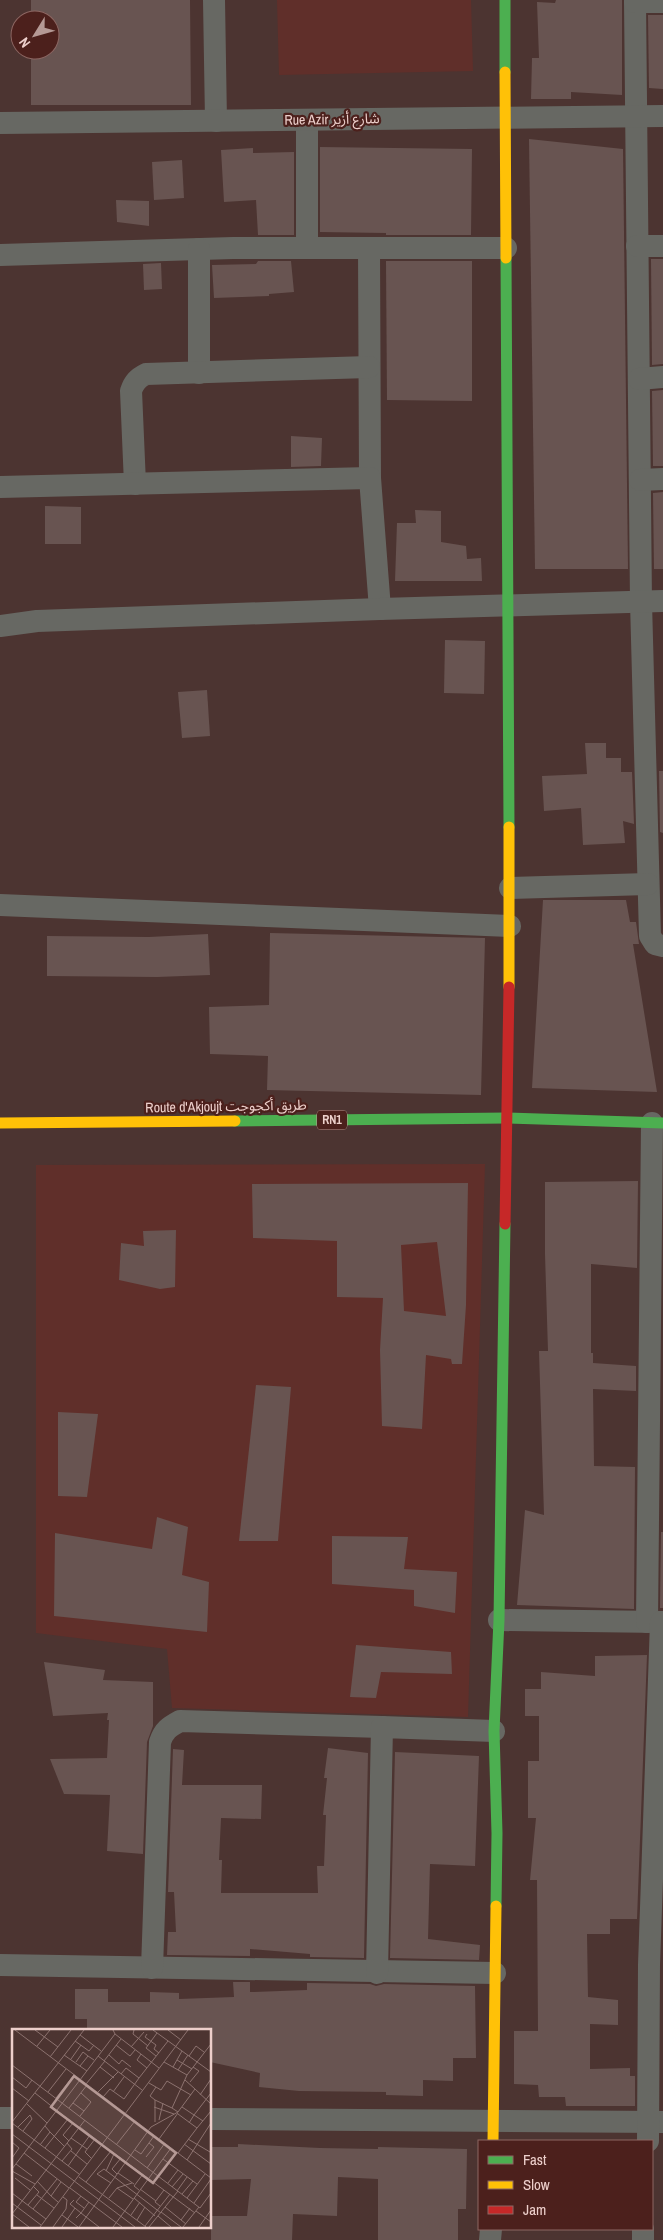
<svg xmlns="http://www.w3.org/2000/svg" width="663" height="2240" viewBox="0 0 663 2240" font-family="'Archivo Narrow','Noto Sans Arabic',sans-serif">
<rect width="100%" height="100%" fill="#4c3431"/>
<g fill="#602f2a">
<path d="M277 0H471L473 71 279 75Z"/>
<path d="M485 1164 468 1717 172 1708 167 1649 36 1633V1165Z"/>
</g>
<g fill="#685451" fill-rule="evenodd">
<path d="M31 0H190L191 105H31V50H50V20H31Z"/>
<path d="M556 0H622V95L571 92V99H531L532 58H539L537 2 555 3Z"/>
<path d="M648 15H663V89L649 88Z"/>
<path d="M529 139 623 149 628 569H535Z"/>
<path d="M320 147 472 149 471 235H386V233L320 232Z"/>
<path d="M253 148V153L294 152V235H258L256 200 224 202 221 150Z"/>
<path d="M182 160 184 198 154 200 152 162Z"/>
<path d="M116 200 149 201V226L117 222Z"/>
<path d="M651 259H663V364L652 365Z"/>
<path d="M258 261H291L294 292 269 294V296L214 298 212 265 256 264Z"/>
<path d="M386 261H472V401L387 400Z"/>
<path d="M161 263 162 289 144 290 143 264Z"/>
<path d="M663 390V466H653L652 391Z"/>
<path d="M291 436 322 438 321 466 291 467Z"/>
<path d="M663 492V569H654L653 493Z"/>
<path d="M45 506 81 507V544H45Z"/>
<path d="M415 510 441 511V542L466 546 467 559 481 558 482 581H395L397 523H416Z"/>
<path d="M445 640 485 641 484 694 444 693Z"/>
<path d="M207 690 210 736 182 738 178 692Z"/>
<path d="M585 743H606V758H621V772H632L634 824 623 821 625 843 583 845 581 808 544 811 542 776 587 774Z"/>
<path d="M659 771H663V833L660 832Z"/>
<path d="M543 900H626L630 922H636L639 944H633L657 1092 532 1088Z"/>
<path d="M270 933 485 938 481 1095 267 1090 268 1056 210 1054 209 1007 269 1005Z"/>
<path d="M208 934 210 975 157 977 47 976V936L149 937Z"/>
<path d="M638 1181 637 1268 591 1264V1353H593V1363L636 1366V1391L593 1389 594 1466 635 1467 634 1609 517 1605 525 1510 544 1515 539 1351H548L545 1254V1182Z"/>
<path d="M468 1183 466 1305 462 1364H452L451 1359 426 1355 422 1429 382 1426 380 1350 383 1298 337 1297V1241L253 1238 252 1184ZM437 1242 446 1316 404 1311 401 1245Z"/>
<path d="M176 1230 175 1287 160 1289 119 1280 121 1243 144 1246 143 1231Z"/>
<path d="M256 1385 291 1387 278 1541H239Z"/>
<path d="M58 1412 98 1414 87 1497 58 1496Z"/>
<path d="M157 1517 188 1527 182 1575 209 1582 207 1632 54 1616 55 1533 152 1549Z"/>
<path d="M661 1532H663V1608H660Z"/>
<path d="M332 1536 408 1537 404 1569 457 1572 455 1613 414 1606V1590L332 1584Z"/>
<path d="M356 1645 451 1652 452 1674 381 1672 376 1698 350 1697Z"/>
<path d="M647 1655 637 1919H610V1934H587L588 1997 618 2000V2025L590 2024V2069L630 2068V2076H635V2106H566L565 2097H539L538 2085 514 2084V2031H538L537 1880H530L536 1818H528V1761H539V1716H525V1689H541V1672L595 1676V1656Z"/>
<path d="M44 1662 105 1670 103 1680 153 1682V1726L147 1742 143 1854 107 1851 110 1795 64 1794 50 1759 107 1758 109 1720H107L108 1713 53 1716Z"/>
<path d="M328 1748 368 1753 364 1958 310 1957V1954L250 1949V1956L167 1955 168 1932H176L174 1892H168L173 1749 184 1750 182 1785H262L261 1819 221 1818 219 1860H222L221 1893H318L317 1866H324L326 1815H323L327 1778H324Z"/>
<path d="M395 1752 479 1756 475 1866 430 1864 428 1939 480 1945 479 1960 390 1958Z"/>
<path d="M233 1982H250V1992H253L307 1990V1983L370 1984 376 1986 384 1984 475 1986 476 2058H453V2081L423 2080V2096L386 2095V2092L299 2091 259 2087 260 2073 210 2062V2030H87V2019H75V1989H108V2002H150V1992L179 1993V1999L234 1997Z"/>
<path d="M238 2144 320 2148 378 2149V2147L467 2149 466 2209H458V2240H378V2179L338 2177 337 2216 293 2214 292 2240H211V2216H247L251 2179 210 2180V2147H238Z"/>
</g>
<g fill="none" stroke-linecap="round" stroke-linejoin="round">
<g stroke="#676863" stroke-width="22">
<path d="M214 0 216 121"/>
<path d="M635 0 641 602 650 936 655 944 663 946"/>
<path d="M635 2H663"/>
<path d="M307 120V248"/>
<path d="M0 123 663 116"/>
<path d="M637 246H663"/>
<path d="M369 248 370 478"/>
<path d="M0 255 233 248H506"/>
<path d="M199 373V249"/>
<path d="M639 379 663 377"/>
<path d="M640 480 663 479"/>
<path d="M135 484 131 391C134 382 138 378 146 374L369 367"/>
<path d="M0 487 370 478 380 609"/>
<path d="M0 626 37 621 380 609 663 601"/>
<path d="M510 888 648 884"/>
<path d="M0 905 510 926"/>
<path d="M499 1620 662 1622"/>
<path d="M647 1622 652 1123"/>
<path d="M0 1965 495 1973"/>
<path d="M152 1968 160 1742C164 1730 169 1727 180 1721L382 1727"/>
<path d="M377 1973 382 1727 494 1731"/>
<path d="M0 2118H14"/>
<path d="M210 2119 663 2122"/>
<path d="M648 2141 649 1965 661 1622"/>
<path d="M490 2240 491 2229"/>
<path d="M643 2240V2229"/>
</g>
<g stroke="#4caf50" stroke-width="11">
<path d="M505 0V72"/>
<path d="M506 258 509 827"/>
<path d="M235 1121 507 1118 663 1123"/>
<path d="M496 1906 497 1833 494 1731 499 1620 505 1224"/>
</g>
<g stroke="#ffc107" stroke-width="11">
<path d="M505 72 506 258"/>
<path d="M509 987V827"/>
<path d="M0 1123 235 1121"/>
<path d="M493 2141 496 1906"/>
</g>
<path stroke="#c62828" stroke-width="11" d="M505 1224 509 987"/>
</g>
<g text-anchor="middle" stroke-width="4.5" stroke-linejoin="round" paint-order="stroke">
<rect fill="#4c201c" stroke="#bd9a96" stroke-width="1" x="317" y="1110.5" width="30" height="19" rx="4"/>
<g font-size="12" font-weight="bold" fill="#edcfcb">
<text x="332" y="1124">RN1</text>
</g>
<g font-size="14" fill="#edcfcb" stroke="#4c201c">
<text transform="translate(332 119) rotate(-1)" y="5">Rue Azir شارع أزير</text>
<text transform="translate(226 1106) rotate(-1)" y="5">Route d'Akjoujt طريق أكجوجت</text>
</g>
</g>
<g transform="translate(12 2029)">
<rect width="199" height="199" fill="#4c3431"/>
<path fill="none" stroke="#8c726f" stroke-width="1" d="M3 1 199 149M23 1 46 18M122 1 121 5 136 17M141 1 199 43M156 1 169 11M103 5 147 39M135 5 133 8 144 16 142 20 147 24M68 6 89 22M63 12 77 22 82 16M104 16 118 27 123 21M25 17 38 1M119 18 132 3M129 25 125 31 135 39M52 26 75 42M97 26 107 35 110 31 119 38M86 27 130 61M144 27 134 19 145 4M177 27 184 17 192 23M38 28 59 1M59 30 69 16M165 31 180 40M92 32 109 10M64 33 71 23 76 27M152 33 175 46 199 15M0 36 188 179 199 164M68 37 76 27 82 31M88 38 102 49M161 38 170 22M166 41 176 26M109 45 114 39 127 49 156 12M0 48 14 59 20 51M178 53 187 42 181 38M137 54 149 61 155 52 179 66M74 55 93 32M0 59 17 72M183 60 199 75M36 63 54 40M101 63 112 48M23 64 67 99M69 64 79 73 72 82M85 64 106 43M188 66 199 50M91 68 98 60 112 70 127 49M44 69 62 46M143 71 160 79M61 74 72 82 68 87M15 75 35 94M142 78 162 85M170 78 182 86 199 64M57 79 75 56M166 83 183 60 173 51M147 91 151 74M0 93 72 1M143 93V71L138 67 144 58M0 94 67 145M177 94 182 86 191 92M6 98 18 86 20 90 11 102M68 98 90 115M185 99 199 82M38 103 53 118M0 105 123 198M59 109 75 120M147 110 166 84M176 110 198 123M57 112 51 106 61 94M0 113 7 119 0 129M172 115 199 135M28 116 38 103 33 97M104 116 123 92M33 119 56 90M123 121 129 125 142 107M59 122 75 135M12 124 57 159M166 124 185 99 166 85M134 128 142 118 137 114M79 129 73 123 83 110M151 130 185 155M175 131 199 94M50 132 60 120 55 114M4 135 20 147M56 137 78 106M135 139 153 114M0 140 103 5 101 1M0 142 23 155M94 142 102 125M106 144 122 155M85 145 92 140 149 184M85 145 99 154M105 145 100 140 109 129M67 148 134 198M3 149 18 161M25 152 39 167M74 153 99 122 183 184M156 154 166 141M160 158 171 145M58 159 110 198M105 159 121 170M128 160 144 172M127 161 122 157 131 145M165 162 175 148M0 164 34 190M170 165 181 152M25 166 42 179M69 167 64 173 72 179M97 169 105 159 120 154M122 169 143 187M175 169 193 145M62 171 58 175 69 184 64 189M46 173 39 167 49 153M77 173 69 184 87 198M0 174 29 196M182 174 199 150M16 176 27 163 21 157M148 177 143 173 152 161M153 178 174 195M21 180 45 150M184 182 199 193M149 183 169 198M0 185 73 91M0 185 17 198M50 186 66 198M119 186 128 173M146 187 159 198M125 191 133 178M169 191 178 179M133 197 158 165M28 198 176 1M41 198 54 180 55 171 51 168M50 198 63 179M67 198 139 98 166 83 160 79 175 46M101 198 159 119M137 198 166 162M171 198 187 178M187 198 199 181"/>
<path fill="#b59995" fill-opacity="0.15" stroke="#b59995" stroke-width="2.5" d="M62 47 164 124 141 154 39 78Z"/>
<rect width="199" height="199" fill="none" stroke="#edcfcb" stroke-width="2.5"/>
</g>
<rect x="478" y="2140" width="175" height="90" fill="#4c201c" stroke="#8c6662"/>
<rect x="488" y="2156" width="25" height="8" fill="#4caf50" stroke="#8c6662"/>
<text x="523" y="2165" font-size="15" fill="#edcfcb">Fast</text>
<rect x="488" y="2181" width="25" height="8" fill="#ffc107" stroke="#8c6662"/>
<text x="523" y="2190" font-size="15" fill="#edcfcb">Slow</text>
<rect x="488" y="2206" width="25" height="8" fill="#c62828" stroke="#8c6662"/>
<text x="523" y="2215" font-size="15" fill="#edcfcb">Jam</text>
<g transform="translate(35 35) rotate(233)"><circle r="24" fill="#4c201c" stroke="#8c6662"/>
<path d="M0-4L9 19L0 12L-9 19Z" fill="#b59995"/>
<text y="-8" font-size="14" font-weight="bold" text-anchor="middle" fill="#edcfcb">N</text>
</g>
</svg>
